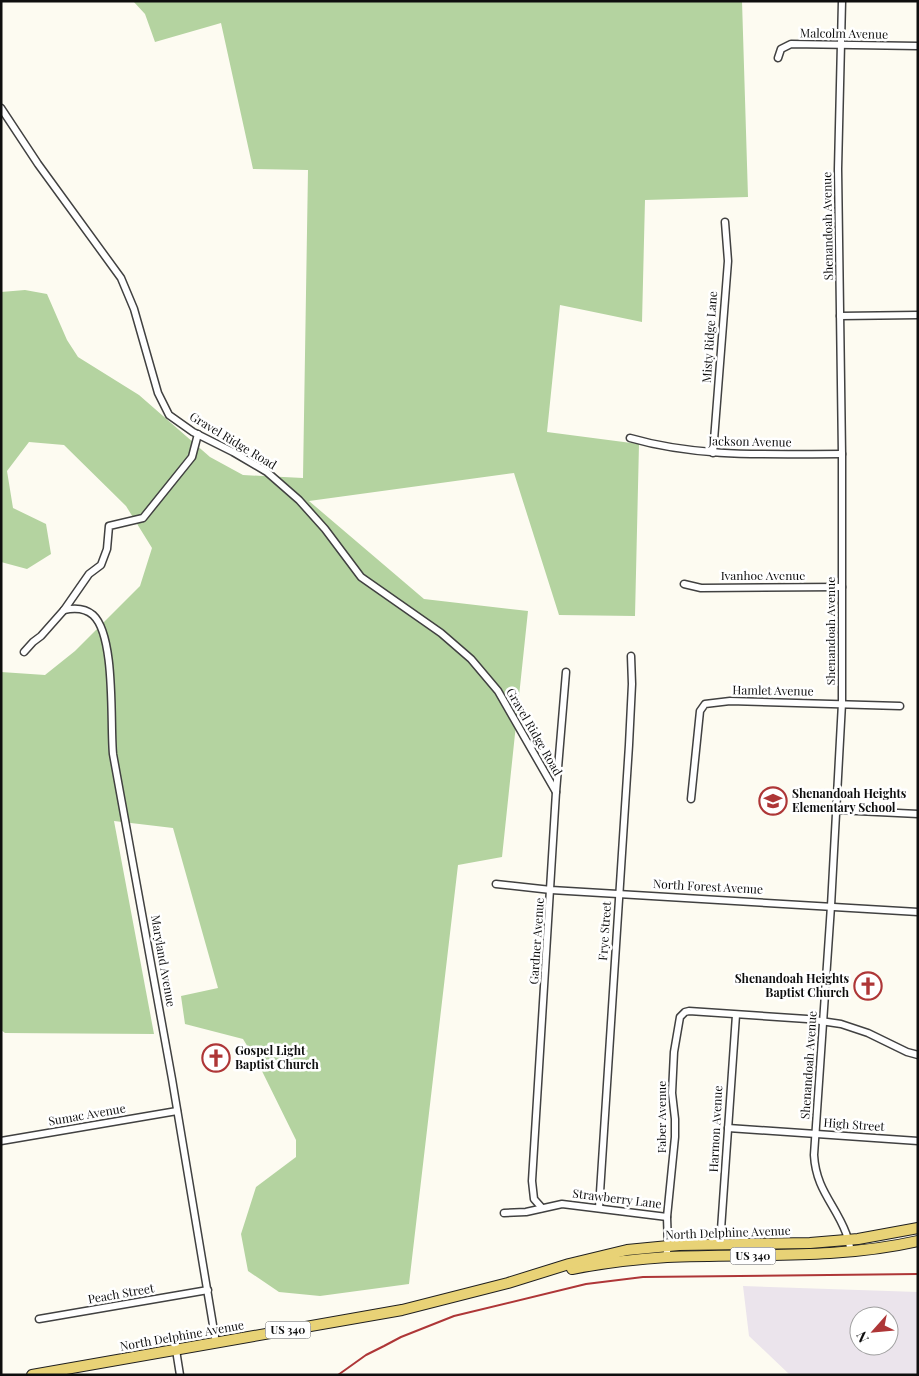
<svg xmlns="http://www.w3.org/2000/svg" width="919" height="1376" viewBox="0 0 919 1376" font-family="'Playfair Display',serif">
<rect width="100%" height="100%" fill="#fdfbf1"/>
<path fill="#ebe4ec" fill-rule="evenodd" d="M743 1286 918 1292V1375H790L749 1336ZM859 1316H889V1346H859Z"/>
<path fill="#b4d3a0" d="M133 1H742L748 197 645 200 642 322 560 305 547 432 639 444 635 616 559 615 514 473 309 501 424 599 528 611 502 857 458 865 409 1284 320 1296 279 1292 248 1271 241 1234 256 1187 296 1157V1140L259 1065 243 1039 185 1024 181 996 218 988 173 828 114 821 154 1034 5 1033 1 1030V672L45 675 75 651 140 586 152 548 126 506 64 445 29 442 7 471 13 508 46 524 51 554 27 569 1 562V292L25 290 47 294 67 340 78 357 139 395 210 457 243 475 303 478 308 170 253 169 221 23 155 42 145 14Z"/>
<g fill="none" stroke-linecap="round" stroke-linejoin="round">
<g stroke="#414141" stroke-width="9">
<g id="street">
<path d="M842 1 838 169 842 454V703L831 906 814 1155C816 1190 835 1204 846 1233 848 1239 850 1246 851 1252"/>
<path d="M778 58 781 49 791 44 918 46"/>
<path d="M1 108 38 164 121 278 134 309 158 393 169 415 193 432 233 452 267 472 299 500 325 529 361 577 441 633 471 659 498 691 556 792"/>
<path d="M840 316 918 315"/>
<path d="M630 438C699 458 771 454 842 454"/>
<path d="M713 453 728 261 725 222"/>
<path d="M684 584 701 588 842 587"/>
<path d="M64 610C73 608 85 608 93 615 116 636 110 723 113 754L172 1079 216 1343"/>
<path d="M24 652 33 642 41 636 64 610 89 574 101 565 107 549 109 526 143 518 192 457 198 434"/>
<path d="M691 799 700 711 705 704 730 701 900 706"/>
<path d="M837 810 918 814"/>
<path d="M496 884 551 890 918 912"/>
<path d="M728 1128 918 1141"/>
<path d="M1 1141 177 1111"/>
<path d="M542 1208 534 1199 532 1181 556 792 566 672"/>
<path d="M599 1208 629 745 632 684 631 656"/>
<path d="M504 1213 526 1212 562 1204 667 1217"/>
<path d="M720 1244 736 1015"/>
<path d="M666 1257 668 1246 667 1217 675 1137V1119L672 1093 674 1052 680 1017 685 1012 689 1011 807 1019 841 1024 868 1033 907 1052 918 1055"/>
<path d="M39 1319 208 1290"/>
<path d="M176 1350 180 1375"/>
</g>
</g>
<g stroke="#1f1f1f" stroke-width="12">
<g id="primary">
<path d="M572 1269C603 1263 635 1259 667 1257 752 1253 834 1260 918 1241"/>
<path d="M32 1375 402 1310 508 1283 569 1264 627 1250 679 1245 810 1243 858 1239 918 1228"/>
</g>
</g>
<use href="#street" stroke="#fff" stroke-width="6"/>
<use href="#primary" stroke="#e8d276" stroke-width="10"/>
<path stroke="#ae3637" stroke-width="2" d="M338 1375 366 1355 384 1346 401 1337 454 1316 586 1284 643 1277 918 1274"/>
</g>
<defs>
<g id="school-ring" transform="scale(1.4375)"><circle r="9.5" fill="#fff" stroke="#ae3637" stroke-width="1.5"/><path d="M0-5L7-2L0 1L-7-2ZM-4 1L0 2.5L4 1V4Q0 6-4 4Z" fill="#ae3637"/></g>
<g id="church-ring" transform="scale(1.4375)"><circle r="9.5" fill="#fff" stroke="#ae3637" stroke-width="1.5"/><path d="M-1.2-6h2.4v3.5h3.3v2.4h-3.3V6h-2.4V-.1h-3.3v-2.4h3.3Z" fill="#ae3637"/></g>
</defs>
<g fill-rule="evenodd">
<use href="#school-ring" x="773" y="801"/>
<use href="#church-ring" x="868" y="986"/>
<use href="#church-ring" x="216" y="1058"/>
</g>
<g text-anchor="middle" stroke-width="5" stroke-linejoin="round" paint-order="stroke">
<g fill="#fff" stroke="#565656" stroke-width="1">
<rect x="730.5" y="1247.5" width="45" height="17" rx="4"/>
<rect x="265.5" y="1321.5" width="45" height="17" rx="4"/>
</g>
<g font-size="11" font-weight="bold" fill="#0e0e0e">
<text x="753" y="1260">US 340</text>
<text x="288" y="1334">US 340</text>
</g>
<g font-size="12" fill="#0e0e0e" stroke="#fff">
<text transform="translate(844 34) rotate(1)" y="4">Malcolm Avenue</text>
<text transform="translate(828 226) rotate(-91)" y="4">Shenandoah Avenue</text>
<text transform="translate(710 337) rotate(-86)" y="4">Misty Ridge Lane</text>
<text transform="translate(233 441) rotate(31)" y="4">Gravel Ridge Road</text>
<text transform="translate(750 442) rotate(1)" y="4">Jackson Avenue</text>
<text x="763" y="580">Ivanhoe Avenue</text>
<text transform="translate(831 631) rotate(-90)" y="4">Shenandoah Avenue</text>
<text transform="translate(773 691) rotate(1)" y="4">Hamlet Avenue</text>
<text transform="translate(534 732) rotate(60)" y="4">Gravel Ridge Road</text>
<text transform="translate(708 887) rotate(3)" y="4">North Forest Avenue</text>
<text transform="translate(605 931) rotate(-86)" y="4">Frye Street</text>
<text transform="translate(537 941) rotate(-86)" y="4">Gardner Avenue</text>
<text transform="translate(163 961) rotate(80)" y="4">Maryland Avenue</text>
<text transform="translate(809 1065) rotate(-86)" y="4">Shenandoah Avenue</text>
<text transform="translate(87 1115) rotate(-10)" y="4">Sumac Avenue</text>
<text transform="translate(662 1117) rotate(-90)" y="4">Faber Avenue</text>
<text transform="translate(854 1125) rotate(4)" y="4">High Street</text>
<text transform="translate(716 1129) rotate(-87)" y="4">Harmon Avenue</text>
<text transform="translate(617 1199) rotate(7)" y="4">Strawberry Lane</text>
<text transform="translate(728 1233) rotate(-2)" y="4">North Delphine Avenue</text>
<text transform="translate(121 1294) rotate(-10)" y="4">Peach Street</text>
<text transform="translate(182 1336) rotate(-10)" y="4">North Delphine Avenue</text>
</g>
<g font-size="12" font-weight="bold" fill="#0e0e0e" stroke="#fff" text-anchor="start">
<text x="792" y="798">Shenandoah Heights<tspan x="792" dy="14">Elementary School</tspan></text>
<text x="849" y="983" text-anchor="end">Shenandoah Heights<tspan x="849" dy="14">Baptist Church</tspan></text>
<text x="235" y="1055">Gospel Light<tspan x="235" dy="14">Baptist Church</tspan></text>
</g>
</g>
<rect width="919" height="1376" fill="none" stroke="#0e0e0e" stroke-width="5"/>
<g transform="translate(874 1331) rotate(243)"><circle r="24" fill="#ffffff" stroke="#9f9f9f"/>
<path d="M0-4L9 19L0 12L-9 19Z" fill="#ae3637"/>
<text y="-8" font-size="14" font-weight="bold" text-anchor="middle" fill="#0e0e0e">N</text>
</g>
</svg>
